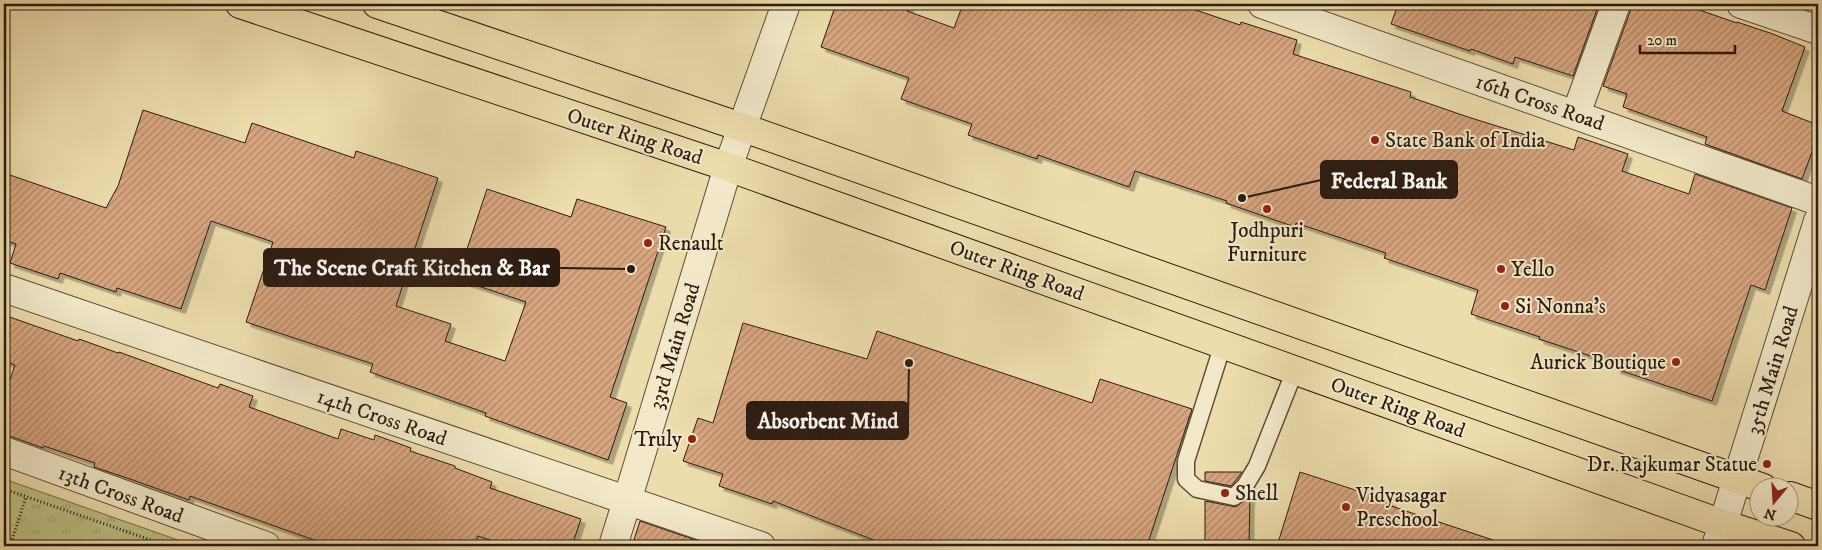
<svg xmlns="http://www.w3.org/2000/svg" width="1822" height="550" viewBox="0 0 1822 550" font-family="'IM FELL DW Pica',serif">
<defs>
<pattern id="park-tufts" width="24" height="20" patternUnits="userSpaceOnUse" patternTransform="scale(1.25)"><rect width="24" height="20" fill="#bebf85"/><path d="M3 7l-1-3M5 7V3M7 7l1-3M15 17l-1-3M17 17v-4M19 17l1-3" fill="none" stroke="#a3a472"/></pattern>
<pattern id="building-hatch" width="6" height="6" patternUnits="userSpaceOnUse" patternTransform="scale(1.25)"><rect width="6" height="6" fill="#d8a580"/><path d="M-1 1l2-2M0 6l6-6M5 7l2-2" fill="none" stroke="#af8667"/></pattern>
<filter id="shadow"><feDropShadow dx="4.5" dy="4.5" stdDeviation="0" flood-color="#0004"/></filter>
</defs>
<rect width="100%" height="100%" fill="#edddad"/>
<filter id="stains"><feTurbulence type="fractalNoise" baseFrequency=".004" numOctaves="4"/><feColorMatrix values="0 0 0 0 .2 0 0 0 0 .09 0 0 0 0 .02 0 0 0 .5 -.17"/></filter>
<radialGradient id="worn" r=".72"><stop offset=".6" stop-color="#630" stop-opacity="0"/><stop offset="1" stop-color="#630" stop-opacity=".3"/></radialGradient>
<path fill="url(#park-tufts)" stroke="#746d4c" d="M4 479 195 546H4Z"/>
<g fill="url(#building-hatch)" stroke="#2b1b12" filter="url(#shadow)">
<path d="M836 4H910L907 11 954 28 963 4H1178L1240 25 1241 22 1297 40 1293 54 1411 92 1410 97 1468 117 1574 150 1578 137 1628 154 1622 171 1689 194 1695 174 1792 208 1765 290 1751 285 1712 401 1616 369 1618 365 1539 339 1540 337 1471 314 1478 290 1384 258 1386 253 1296 223 1295 227 1226 203 1227 201 1135 171 1129 187 1038 155 1037 159 968 135 972 124 901 99 909 78 821 47Z"/>
<path d="M1398 4H1599L1573 76 1515 57 1513 64 1471 49 1470 51 1391 24Z"/>
<path d="M1631 4H1682L1737 23V22L1773 34 1805 47 1782 111 1818 125V136L1802 179 1705 144 1707 137 1623 107 1627 94 1603 86 1631 9Z"/>
<path d="M143 110 245 143 252 123 354 158 356 151 438 178 396 306 451 324 445 341 505 361 526 302 457 279 487 189 571 217 577 199 666 227 610 397 627 403 608 460 485 416 486 413 370 372 373 364 246 322 273 242 211 221 181 309 117 288 116 292 60 273 58 279 10 263 16 244 4 240V173L106 208 118 186Z"/>
<path d="M4 315 78 341 79 339 118 353 119 352 218 388 220 384 253 396 249 407 338 439 341 429 374 440 375 435 411 448 410 451 455 466V468L492 482 490 488 581 519 572 546H507L478 536 474 546H331L190 496 189 500 130 479 94 467 95 463 44 446 43 448 4 434V397L15 365 4 361Z"/>
<path d="M743 323 867 359 877 331 1092 403 1100 379 1192 409 1147 546H889L773 501 772 504 719 486 723 474 683 461 698 418 713 423Z"/>
<path d="M1205 472H1242L1231 486 1205 481Z"/>
<path d="M1300 472 1392 502 1391 506 1496 541V546H1277Z"/>
<path d="M1250 496 1249 546H1205V501L1236 507Z"/>
<path d="M640 521 713 546H632Z"/>
</g>
<g fill="none" stroke-linecap="round" stroke-linejoin="round">
<g stroke="#5c4c39" stroke-width="19">
<path id="service" d="M1223 344 1186 461V479L1197 489 1234 497 1245 486 1257 466 1295 370"/>
</g>
<g stroke="#5c4c39" stroke-width="30">
<g id="minor">
<path d="M1262 4 1818 201"/>
<path d="M1741 4 1818 30"/>
<path d="M1576 114 1616 4"/>
<path d="M4 451 266 546"/>
<path d="M613 546 627 501"/>
<path d="M1716 546 1818 221"/>
</g>
</g>
<g stroke="#5c4c39" stroke-width="30">
<g id="tertiary">
<path d="M4 288 761 546"/>
<path d="M627 501 728 167 786 4"/>
</g>
</g>
<g stroke="#2b1b12" stroke-width="30">
<g id="trunk">
<path d="M240 4 728 167 1723 524 1791 546"/>
<path d="M377 4 741 127 1763 488"/>
<path d="M1790 496 1818 506"/>
</g>
</g>
<g stroke="#2b1b12" stroke-width="3" stroke-dasharray="1 2.5" stroke-linecap="butt">
<path d="M4 489 168 546"/>
<path d="M10 546 26 497"/>
</g>
<use href="#service" stroke="#f3e9ca" stroke-width="16"/>
<use href="#minor" stroke="#f3e9ca" stroke-width="28"/>
<use href="#tertiary" stroke="#f3e9ca" stroke-width="28"/>
<use href="#trunk" stroke="#edddad" stroke-width="28"/>
</g>
<g fill="#8f2418" stroke="#f3e9ca" stroke-width="2">
<circle cx="1375" cy="140" r="5"/>
<circle cx="1267" cy="209" r="5"/>
<circle cx="648" cy="243" r="5"/>
<circle cx="1501" cy="269" r="5"/>
<circle cx="1505" cy="306" r="5"/>
<circle cx="1676" cy="362" r="5"/>
<circle cx="692" cy="439" r="5"/>
<circle cx="1767" cy="464" r="5"/>
<circle cx="1225" cy="493" r="5"/>
<circle cx="1346" cy="507" r="5"/>
</g>
<g text-anchor="middle" stroke-width="4" stroke-linejoin="round" paint-order="stroke">
<g font-size="21" fill="#2b1b12" stroke="#f3e9ca">
<text transform="translate(1540 102) rotate(19)" y="7">16th Cross Road</text>
<text transform="translate(635 136) rotate(18)" y="7">Outer Ring Road</text>
<text transform="translate(1017 270) rotate(20)" y="7">Outer Ring Road</text>
<text transform="translate(674 346) rotate(-73)" y="7">33rd Main Road</text>
<text transform="translate(1772 370) rotate(-73)" y="7">35th Main Road</text>
<text transform="translate(1398 407) rotate(20)" y="7">Outer Ring Road</text>
<text transform="translate(382 417) rotate(19)" y="7">14th Cross Road</text>
<text transform="translate(121 494) rotate(20)" y="7">13th Cross Road</text>
</g>
<g font-size="21" fill="#2b1b12" stroke="#f3e9ca" text-anchor="start">
<text x="1385" y="147">State Bank of India</text>
<text x="1267" y="237" text-anchor="middle">Jodhpuri<tspan x="1267" dy="24">Furniture</tspan></text>
<text x="658" y="250">Renault</text>
<text x="1511" y="276">Yello</text>
<text x="1515" y="313">Si Nonna's</text>
<text x="1666" y="369" text-anchor="end">Aurick Boutique</text>
<text x="682" y="446" text-anchor="end">Truly</text>
<text x="1757" y="471" text-anchor="end">Dr. Rajkumar Statue</text>
<text x="1235" y="500">Shell</text>
<text x="1356" y="502">Vidyasagar<tspan x="1356" dy="24">Preschool</tspan></text>
</g>
</g>
<path fill="none" stroke="#2b1b12" stroke-width="2" d="M1242 198L1321 180M631 269L559 268M909 363L908 420"/>
<g fill="#2b1b12" stroke="#f3e9ca" stroke-width="2">
<circle cx="1242" cy="198" r="5"/>
<circle cx="631" cy="269" r="5"/>
<circle cx="909" cy="363" r="5"/>
</g>
<g fill="#2b1b12" stroke="#2b1b12" stroke-width="2">
<rect x="1321" y="161" width="136" height="37" rx="5"/>
<rect x="264" y="249" width="295" height="37" rx="5"/>
<rect x="747" y="402" width="161" height="37" rx="5"/>
</g>
<g font-size="22" text-anchor="middle" font-weight="bold" fill="#fff">
<text x="1389" y="188">Federal Bank</text>
<text x="412" y="275">The Scene Craft Kitchen &amp; Bar</text>
<text x="828" y="428">Absorbent Mind</text>
</g>
<rect width="1822" height="550" fill="none" stroke="#edddad" stroke-width="20"/>
<rect x="5" y="5" width="1812" height="540" fill="none" stroke="#2b1b12" stroke-width="2.5"/>
<rect x="10" y="10" width="1802" height="530" fill="none" stroke="#2b1b12"/>
<g transform="translate(1774 502) rotate(198)"><circle r="24" fill="#f3e9ca" stroke="#a39780"/>
<path d="M0-4L9 19L0 12L-9 19Z" fill="#8f2418"/>
<text y="-8" font-size="14" font-weight="bold" text-anchor="middle" fill="#2b1b12">N</text>
</g>
<path d="M1640 45v8h95v-8" fill="none" stroke="#2b1b12" stroke-width="2.5"/>
<text x="1647" y="45" font-size="15" fill="#2b1b12" stroke="#f3e9ca" stroke-width="4" paint-order="stroke">20 m</text>
<rect width="100%" height="100%" filter="url(#stains)"/>
<rect width="100%" height="100%" fill="url(#worn)"/>
</svg>
